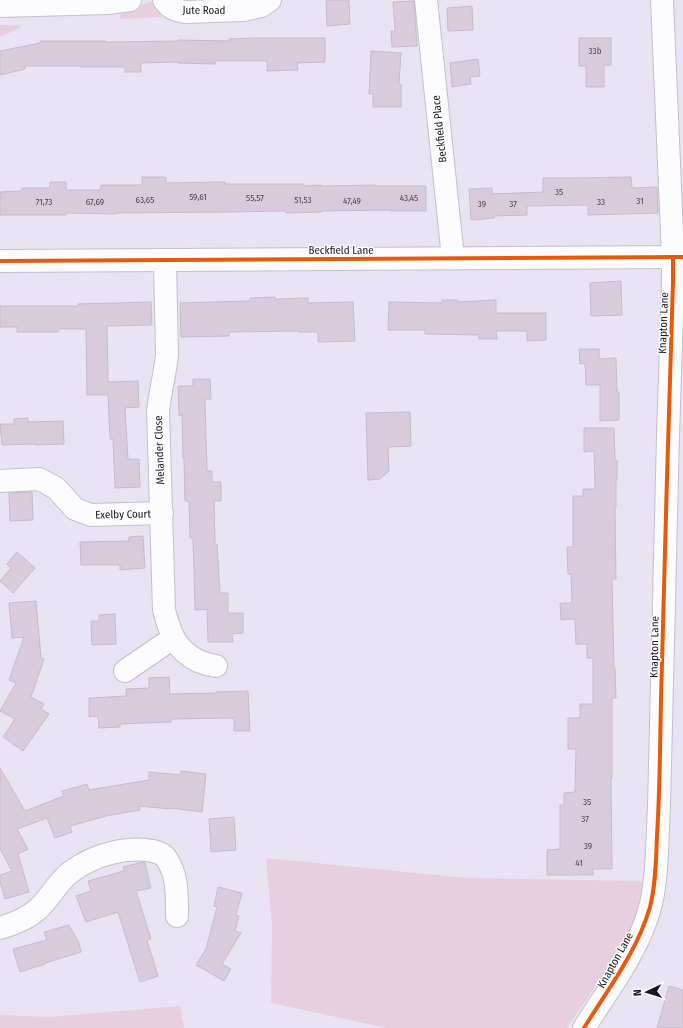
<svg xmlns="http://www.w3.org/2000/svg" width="683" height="1028" viewBox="0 0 683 1028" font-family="'Fira Sans Condensed',sans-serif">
<rect width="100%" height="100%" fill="#eae3f3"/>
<g fill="#e8cfdf">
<path d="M149 2C154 1 157 3 161 5L162 17 120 19 121 12 140 6Z"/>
<path d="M0 25H20V28L0 37Z"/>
<path d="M266 858 467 878 643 881 636 918 608 968 567 1028H387L271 1003 272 925Z"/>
<path d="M180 1006 184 1028H0V1015L50 1017Z"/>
</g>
<g fill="#d8cbdb" stroke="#c5bcc8">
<path d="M326 0H349L350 24 327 26Z"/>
<path d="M414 1 417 46 392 47 391 31H395L393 2Z"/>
<path d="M472 6 473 30 448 31 447 8Z"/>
<path d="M260 38H325V62L297 63 298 70 267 71V61H215V64L178 63V62L141 63V72H125V67H80V66H25V69L0 75V51L40 43V41H106V42L178 41V40L229 41V39Z"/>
<path d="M579 38H611V65H604V87H586V66H579Z"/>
<path d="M371 51 401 53 399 84H401V107H373V94H369Z"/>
<path d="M478 59 480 76 470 77 471 84 452 87 450 63Z"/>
<path d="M142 177H166V183L225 182V184H304V186L321 185V186L375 185V186H426V211H391V210L322 211V212L286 213V211L225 212 116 213V214L66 213V215H0V192L22 191V188H50V182H66V190H100L101 185H142Z"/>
<path d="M631 177 632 188 657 187 658 213 588 215V205L527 206V215L494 216V218L471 220 469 189 492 188V194L543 192V178H574Z"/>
<path d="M621 281 622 315 591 316 590 283Z"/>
<path d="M275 297V299L308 298V303L353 302 355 341 318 342V332H299V331L229 332V336L181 337 180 303 250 301V298Z"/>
<path d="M442 300H458V302L496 300V313H546V340L527 341V331H496L497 339H479V335L425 334V330H388L389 302 442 303Z"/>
<path d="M151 302 152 325 107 326 108 382 138 381 139 407 125 408 128 459H139L140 487 115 488 113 439H110L108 395H87L86 329H58V332H17V327H0V306H78V304Z"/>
<path d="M579 349H599V359L616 358 617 392H619V420L600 421V385H586L585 363 580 364Z"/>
<path d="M193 379H210L211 399H205L207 471H212V482H221V501H214L215 544H217L220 593H228V613H243V633L232 634 233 642H208L207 609 195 610 193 538H190L189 501H185L184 458H183L182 415 179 416 178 386H193Z"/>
<path d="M410 412 411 446 388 447 389 471 380 479 368 480 366 413Z"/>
<path d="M28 418V422L63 421 64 444 35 445V444L2 445 0 424H14V419Z"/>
<path d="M584 428H614L615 460H617V480H616V507H615L616 579H612L614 668H615L616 698H612V778H611L612 869H593V875H547V850L560 849V805H564V793L575 792 576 749H568V718H580V704H593V658H587V644H576L575 619 561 620 560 603H572L571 574H568L567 547H573V496H583V489H595L594 451 584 452Z"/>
<path d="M32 492 33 520 10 521 9 493Z"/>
<path d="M143 536 145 568 120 570V565H81L80 542 129 541V537Z"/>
<path d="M17 552 35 568 13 593 0 581 11 568 7 564Z"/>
<path d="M36 601 41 658 44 659 31 697 44 704 41 709 49 714 23 751 3 737 15 719 0 711 16 683 9 680 24 637 12 638 9 603Z"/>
<path d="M115 614 116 644 92 645 91 621H99V615Z"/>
<path d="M169 677 170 694 216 693V692L248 691 250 731H234V718L171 719V722L120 724V727L99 728 98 716 89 717V698L126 696V689L149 688V678Z"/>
<path d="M0 768 25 811 64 796 62 791 87 784 89 790 149 780V772L181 775V771L206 774 202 812 171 808V809L139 806 140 810 106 816 70 826 72 832 55 838 47 818 17 829 28 849 18 854 29 892 5 899 0 882V875L12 871 0 849Z"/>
<path d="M234 817 236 850 211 852 209 819Z"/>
<path d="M143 862 145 863 151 888 136 891 151 939 147 940 158 976 140 982 118 912 86 922 76 896 91 891 88 881 124 871 123 867Z"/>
<path d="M218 887 242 893 236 915 239 916 235 931 241 933 222 964 231 969 224 981 196 965 206 949 217 907 214 906Z"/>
<path d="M69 925 79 943 81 952 45 963V964L20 972 13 949 47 940 44 932Z"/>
<path d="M669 986 683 990V1028H657Z"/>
</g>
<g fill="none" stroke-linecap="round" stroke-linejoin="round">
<g stroke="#c3beca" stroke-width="24">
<g id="minor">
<path d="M164 0C171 9 174 10 185 12L244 10 261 6 270 0"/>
<path d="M426 0 453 258"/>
<path d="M0 6 108 3 130 0"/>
<path d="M0 261 683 257"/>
<path d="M165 261 167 355C165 374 160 392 158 411L164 610C170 633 175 649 198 661 203 663 210 665 216 666"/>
<path d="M0 481 39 479 56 488 75 509 91 515 162 513"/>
<path d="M125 671 173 638"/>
<path d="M0 928C14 924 27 919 38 909 50 898 58 881 72 871 94 855 126 846 153 851 157 852 163 854 166 858 178 875 177 896 177 916"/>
<path d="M584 1028C608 990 640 949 651 904 658 873 657 839 659 807L668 436 673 282V257L662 0"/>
</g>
</g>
<use href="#minor" stroke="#fcfbfd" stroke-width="22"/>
<g stroke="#fff" stroke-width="6">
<g id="cycleway">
<path d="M0 261 683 257"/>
<path d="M584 1028C608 989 637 952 650 907 656 884 656 858 657 835 660 790 660 745 661 700 665 561 668 421 673 282V257"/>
</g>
</g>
<use href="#cycleway" stroke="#e8590c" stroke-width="4"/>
</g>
<g text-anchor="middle" stroke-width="3" stroke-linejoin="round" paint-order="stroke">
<g font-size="9" fill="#4a434e">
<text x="595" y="54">33b</text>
<text x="559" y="195">35</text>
<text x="198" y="200">59,61</text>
<text x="255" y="201">55,57</text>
<text x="409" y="201">43,45</text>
<text x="145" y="203">63,65</text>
<text x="303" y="203">51,53</text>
<text x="352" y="204">47,49</text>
<text x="640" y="204">31</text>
<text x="44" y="205">71,73</text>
<text x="95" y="205">67,69</text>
<text x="601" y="205">33</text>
<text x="482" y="207">39</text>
<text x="513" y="207">37</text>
<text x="587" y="805">35</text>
<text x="585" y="822">37</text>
<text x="588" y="849">39</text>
<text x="579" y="866">41</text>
</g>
<g font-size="11" fill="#1a161f" stroke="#fff">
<text x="204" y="14">Jute Road</text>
<text transform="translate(439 129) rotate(-96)" y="4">Beckfield Place</text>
<text x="341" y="254">Beckfield Lane</text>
<text transform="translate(663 323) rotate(-88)" y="4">Knapton Lane</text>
<text transform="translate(159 450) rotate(-92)" y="4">Melander Close</text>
<text transform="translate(123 514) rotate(-1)" y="4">Exelby Court</text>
<text transform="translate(654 647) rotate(-89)" y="4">Knapton Lane</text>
<text transform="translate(615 960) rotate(-61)" y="4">Knapton Lane</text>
</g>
</g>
<g transform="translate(647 992) rotate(266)" stroke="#ffffff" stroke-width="3" paint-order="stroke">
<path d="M0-3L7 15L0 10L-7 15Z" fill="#1a161f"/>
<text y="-6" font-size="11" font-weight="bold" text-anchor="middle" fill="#1a161f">N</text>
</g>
</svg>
